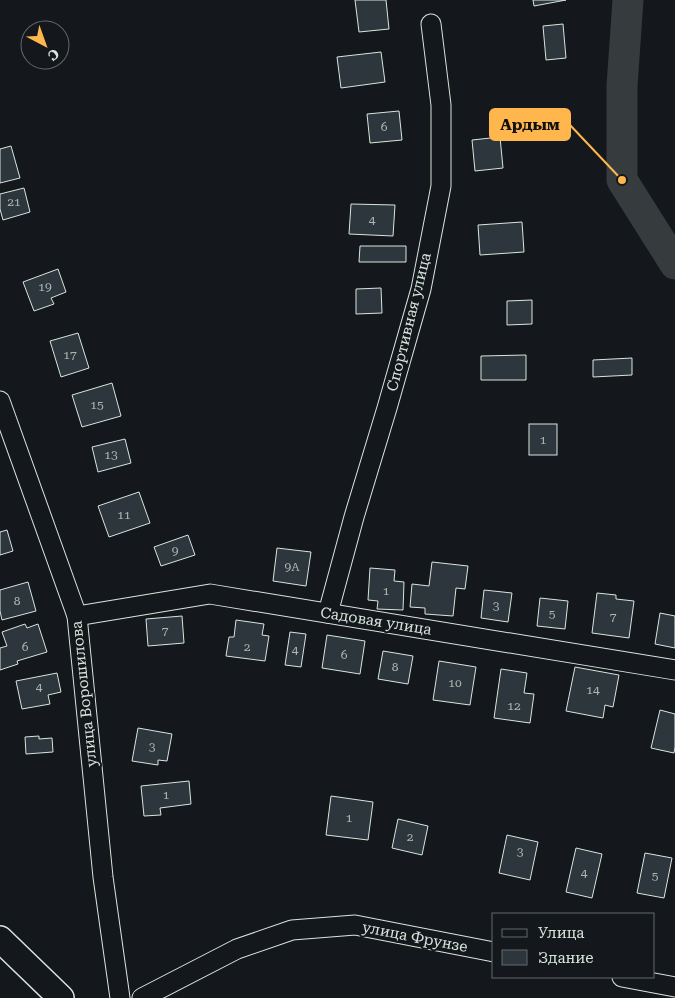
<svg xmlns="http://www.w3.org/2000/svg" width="675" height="998" viewBox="0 0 675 998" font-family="'Roboto Serif',serif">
<rect width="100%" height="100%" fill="#14181c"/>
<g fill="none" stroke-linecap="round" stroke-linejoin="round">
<path stroke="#363b3e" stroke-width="31" d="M628 0 622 86V180L675 264"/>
</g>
<g fill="#2c363c" stroke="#d8e6dc">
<path d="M355 0H386L389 29 359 32Z"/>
<path d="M533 0H566L534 6Z"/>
<path d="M563 24 566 58 546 60 543 26Z"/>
<path d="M381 52 385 82 341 88 337 57Z"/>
<path d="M399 111 402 140 370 143 367 114Z"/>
<path d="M500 137 503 168 475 171 472 140Z"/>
<path d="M11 146 20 178 0 183V149Z"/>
<path d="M24 188 30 212 3 220 0 209V194Z"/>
<path d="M351 204 395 205 393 236 349 234Z"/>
<path d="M522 222 524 252 480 255 478 225Z"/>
<path d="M360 246H406V262H359Z"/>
<path d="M58 269 66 292 51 298 54 304 34 311 23 282Z"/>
<path d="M381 288 382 313 356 314V289Z"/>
<path d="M532 300V324L507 325V301Z"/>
<path d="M78 333 89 368 61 377 50 341Z"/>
<path d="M526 355V380H481V356Z"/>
<path d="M632 358V375L593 377V360Z"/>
<path d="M112 383 121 416 82 427 72 395Z"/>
<rect x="529" y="424" width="28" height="31"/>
<path d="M125 439 131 463 98 472 92 447Z"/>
<path d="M139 492 150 523 109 537 98 506Z"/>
<path d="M7 530 13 551 0 555V532Z"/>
<path d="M188 535 195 555 161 566 154 547Z"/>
<path d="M277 548 311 552 306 586 273 581Z"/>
<path d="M432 562 468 566 465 589 456 588 453 616 425 614V608L410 607 412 584 429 586Z"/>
<path d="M370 568 395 570 394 581 404 582 403 610 377 609 378 601 368 600Z"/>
<path d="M28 582 36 611 2 620 0 611V590Z"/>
<path d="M484 590 512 593 508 622 481 618Z"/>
<path d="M597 593 616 595V599L634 601 629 638 592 633Z"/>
<path d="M540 598 568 601 565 629 537 626Z"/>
<path d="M660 613 675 616V648L655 644Z"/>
<path d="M182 616 184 643 148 646 146 619Z"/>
<path d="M236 620 264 624 262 635 269 636 265 661 226 656 229 637H234Z"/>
<path d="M25 624 27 628 38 624 47 652 17 661 18 664 0 670V648L7 646 2 632Z"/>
<path d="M290 632 306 634 301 667 285 665Z"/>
<path d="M327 635 365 641 360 674 322 668Z"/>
<path d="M383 651 413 656 408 684 378 679Z"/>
<path d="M439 661 476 667 470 705 433 700Z"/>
<path d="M575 667 619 675 613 707 605 705 603 718 566 711Z"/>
<path d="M501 669 527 673 524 693 534 694 530 723 494 718Z"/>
<path d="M57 673 61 692 48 695 50 704 22 709 16 681Z"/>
<path d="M660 710 675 714V747L674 753 651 748Z"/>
<path d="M138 728 172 734 167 761 158 760V765L132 761Z"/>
<path d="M39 736V739L52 738 53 752 26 754 25 737Z"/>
<path d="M189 781 191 804 160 808 161 815 144 816 141 786Z"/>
<path d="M331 796 373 802 368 840 326 835Z"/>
<path d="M398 819 428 826 422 855 392 848Z"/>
<path d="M507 835 538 842 530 880 499 873Z"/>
<path d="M576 848 602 854 592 898 566 892Z"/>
<path d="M645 853 672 858 664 898 637 893Z"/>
</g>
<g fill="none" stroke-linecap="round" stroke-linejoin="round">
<g stroke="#d8e6dc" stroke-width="21">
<g id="minor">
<path d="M0 401 77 616 103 877 120 998"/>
<path d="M328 613 354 517 387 408 421 289 441 186V105L431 24"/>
<path d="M77 616 210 594 675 670"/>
<path d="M622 977 675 987"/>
<path d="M142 998 237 949 292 930 355 925 494 952"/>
</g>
</g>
<g stroke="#d8e6dc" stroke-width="28">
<path id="major" d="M0 939 61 998"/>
</g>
<use href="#minor" stroke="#14181c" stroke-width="19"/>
<use href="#major" stroke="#14181c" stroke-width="25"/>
</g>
<g text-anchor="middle" stroke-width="4" stroke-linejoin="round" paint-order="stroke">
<g font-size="12" fill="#adbab4">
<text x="384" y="131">6</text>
<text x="14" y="206">21</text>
<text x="372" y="224">4</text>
<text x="45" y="291">19</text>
<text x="70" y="359">17</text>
<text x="97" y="409">15</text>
<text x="543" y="444">1</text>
<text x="111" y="459">13</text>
<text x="124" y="519">11</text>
<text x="175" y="555">9</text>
<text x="292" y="571">9А</text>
<text x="386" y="595">1</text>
<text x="17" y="605">8</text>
<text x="496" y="610">3</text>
<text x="552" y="618">5</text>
<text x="613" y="621">7</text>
<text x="165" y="635">7</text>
<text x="25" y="651">6</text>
<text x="247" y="651">2</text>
<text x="295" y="654">4</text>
<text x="344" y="659">6</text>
<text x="395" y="671">8</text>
<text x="455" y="687">10</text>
<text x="39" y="691">4</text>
<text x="593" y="694">14</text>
<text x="514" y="710">12</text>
<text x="152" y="751">3</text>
<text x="166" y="799">1</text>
<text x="349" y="822">1</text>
<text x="410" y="841">2</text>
<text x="520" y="856">3</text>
<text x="584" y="877">4</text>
<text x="655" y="880">5</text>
</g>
<g font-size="15" fill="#d8e6dc" stroke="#14181c">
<text transform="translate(409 322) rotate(-76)" y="5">Спортивная улица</text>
<text transform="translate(376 621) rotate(9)" y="5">Садовая улица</text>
<text transform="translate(84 694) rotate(-96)" y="5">улица Ворошилова</text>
<text transform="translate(415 937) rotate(11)" y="5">улица Фрунзе</text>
</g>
</g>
<path fill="none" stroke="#ffb74d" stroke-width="2" d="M622 180L570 125"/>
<circle fill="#ffb74d" stroke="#14181c" stroke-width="2" cx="622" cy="180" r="5"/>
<rect fill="#ffb74d" stroke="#ffb74d" stroke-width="2" x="490" y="109" width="80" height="31" rx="5"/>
<g font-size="16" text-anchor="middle" font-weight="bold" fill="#111">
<text x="530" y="130">Ардым</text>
</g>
<rect x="492" y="913" width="162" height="65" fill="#14181c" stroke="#626a69"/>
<rect x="502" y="929" width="25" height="8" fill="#14181c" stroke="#626a69"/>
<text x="538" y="938" font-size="15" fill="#d8e6dc">Улица</text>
<rect x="502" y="950" width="25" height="15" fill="#2c363c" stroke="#626a69"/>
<text x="538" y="963" font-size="15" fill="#d8e6dc">Здание</text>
<g transform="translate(45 45) rotate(139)"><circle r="24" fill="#14181c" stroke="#626a69"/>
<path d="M0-4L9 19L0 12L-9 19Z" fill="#ffb74d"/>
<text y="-8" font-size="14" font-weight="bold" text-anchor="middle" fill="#d8e6dc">С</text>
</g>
</svg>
